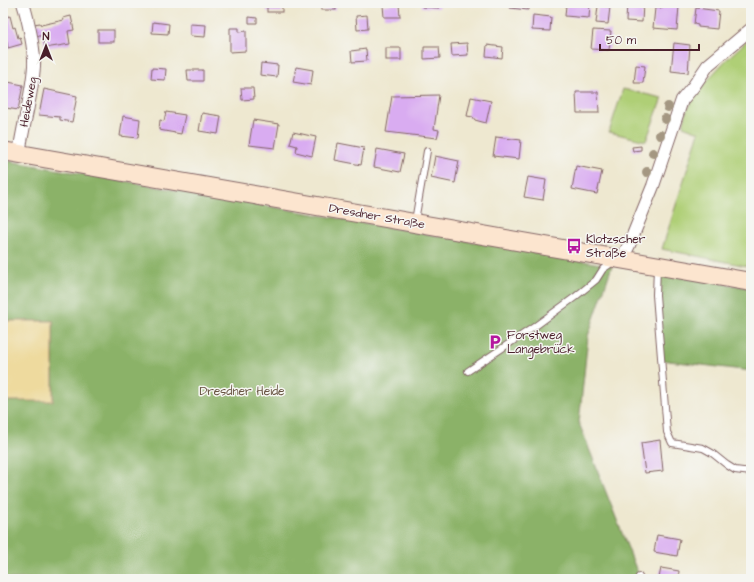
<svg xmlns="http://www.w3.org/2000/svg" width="754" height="582" viewBox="0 0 754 582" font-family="'Architects Daughter',sans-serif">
<rect width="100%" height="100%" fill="#f6f6f2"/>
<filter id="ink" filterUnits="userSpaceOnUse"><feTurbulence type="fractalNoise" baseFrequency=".025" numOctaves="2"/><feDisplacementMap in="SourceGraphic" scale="8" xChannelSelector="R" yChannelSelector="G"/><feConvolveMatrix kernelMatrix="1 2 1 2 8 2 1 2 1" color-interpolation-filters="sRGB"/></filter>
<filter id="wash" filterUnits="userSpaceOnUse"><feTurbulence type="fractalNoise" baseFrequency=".012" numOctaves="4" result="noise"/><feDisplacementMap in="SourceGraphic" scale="16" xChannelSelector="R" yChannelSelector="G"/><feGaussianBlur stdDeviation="0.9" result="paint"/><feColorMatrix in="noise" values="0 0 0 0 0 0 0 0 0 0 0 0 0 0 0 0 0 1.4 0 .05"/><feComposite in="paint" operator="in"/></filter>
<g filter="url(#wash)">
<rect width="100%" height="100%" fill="#eee8d0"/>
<g fill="#afcf76" stroke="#7c7750">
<path d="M751 37V267L662 249 699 132 683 126 687 110 691 102 712 75 727 59Z"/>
<path d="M623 89 662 98 646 141 609 132Z"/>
</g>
<g fill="#8bb267" stroke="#6a6849">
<path d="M3 160 612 266 588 336 579 423 640 579H3V401L53 400V321H3Z"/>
<path d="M659 273 751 288V371L661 360 656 295Z"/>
</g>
<rect fill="#eeda9e" stroke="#9c7c64" x="3" y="321" width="50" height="80"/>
<g id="blocks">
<g fill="#d9acf1">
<path d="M3 3H5L8 17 10 16 13 28 15 27 18 38 20 37 22 44 8 48 7 42 3 43Z"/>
<rect x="267" y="3" width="15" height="9"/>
<rect x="321" y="3" width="15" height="7"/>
<path d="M422 3H439V8L422 7Z"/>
<path d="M511 3H529L528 10 510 8Z"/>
<path d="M559 3H590L589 18 565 16 566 5H558Z"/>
<path d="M627 3H643L642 22 626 21Z"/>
<path d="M399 4 400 17H384L383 5Z"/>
<path d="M663 4 679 6 677 30 653 28 655 8H662Z"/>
<path d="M598 6 610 7 608 24 596 23Z"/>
<path d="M696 8 719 11 717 29 698 27V25L694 24Z"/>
<path d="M367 15 368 29 357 30 356 16Z"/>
<path d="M533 15 551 17 550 31 532 30Z"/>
<path d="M71 16 74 30 68 31 70 44 45 48 43 35 36 37 34 24 40 23 41 25 64 20 63 18Z"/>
<path d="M249 17 257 18V23H249Z"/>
<path d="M153 22 169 24 168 34 152 33Z"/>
<path d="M190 24 206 25 205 37 190 36Z"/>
<path d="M230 28H239V32L246 31V51L230 52Z"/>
<rect x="98" y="30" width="16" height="12"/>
<path d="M593 30 611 31 609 50 591 49Z"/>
<path d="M467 43 468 55 452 56 451 44Z"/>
<path d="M674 43 690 45 688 73 671 71Z"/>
<path d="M487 45 503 47 502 58 486 56Z"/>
<path d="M424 47H439L440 58 424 59Z"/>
<rect x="386" y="48" width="15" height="12"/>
<path d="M366 49 367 61 352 62 351 51Z"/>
<path d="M261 63 278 65 277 77 260 75Z"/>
<path d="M636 65 645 66 643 83H634Z"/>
<path d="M296 67 313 70 311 85 293 82Z"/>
<path d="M152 68 166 69 165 80 151 79Z"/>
<path d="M187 70H203V81H188Z"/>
<path d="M3 81 23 85 18 110 6 108V106L3 105Z"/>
<path d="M241 88H253L254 99 242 100Z"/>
<path d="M44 89 77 96 72 122 60 120V117L39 115Z"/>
<path d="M576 92H598L599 113H577Z"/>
<path d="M439 95 434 129 439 130 437 138 386 132 392 96Z"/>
<path d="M471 97 491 101 486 123 475 120 473 117 467 116Z"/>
<path d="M166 112 185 115 181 134 159 130 160 120 164 121Z"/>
<path d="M202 113 221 116 218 134 199 131Z"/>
<path d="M123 116 140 119 138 138 120 136Z"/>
<path d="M253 120 279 124 275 148 249 145Z"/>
<path d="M293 132 316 137 312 156 296 152 297 146 290 144Z"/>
<path d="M496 137 521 140 519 159 493 156Z"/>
<path d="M338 143 364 148 361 165 335 160Z"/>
<path d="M641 146V150L633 151 632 147Z"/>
<path d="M377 149 404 154 400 172 374 167Z"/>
<path d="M435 156 459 161 455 183 431 178Z"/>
<path d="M576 166 602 171 597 194 572 189Z"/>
<path d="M528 177 546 180 543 200 524 197Z"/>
<path d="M660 440 663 471 645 473 641 443Z"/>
<path d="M657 535 680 539 677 556 654 552Z"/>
<path d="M661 568 679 571 678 579 659 578Z"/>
</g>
</g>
</g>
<g filter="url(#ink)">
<use href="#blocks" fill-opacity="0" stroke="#836565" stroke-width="1"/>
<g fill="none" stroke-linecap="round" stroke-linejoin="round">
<g stroke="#836565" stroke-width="8">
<g id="lane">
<path d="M415 221 427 151"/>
<path d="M657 267 656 295 667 432 672 443 703 448 712 453 727 465 735 470 751 472"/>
<path d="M468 371 534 327 575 297 596 280 603 269 613 262"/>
<path d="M639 577 640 579"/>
</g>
</g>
<g stroke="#836565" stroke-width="14">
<g id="street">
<path d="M19 154C23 124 32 96 34 66 35 51 28 19 23 3"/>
<path d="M622 259 629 245 653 186 682 100 693 87 708 65 751 29"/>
</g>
</g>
<g stroke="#836565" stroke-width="20">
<path id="secondary" d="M3 151 751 282"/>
</g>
<use href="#lane" stroke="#fff" stroke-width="6"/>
<use href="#street" stroke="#fff" stroke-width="12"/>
<use href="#secondary" stroke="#fce5cf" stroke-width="18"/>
</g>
<g fill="#a49782">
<circle cx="668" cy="107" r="5"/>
<circle cx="665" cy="119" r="5"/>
<circle cx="660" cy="135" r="5"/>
<circle cx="653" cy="153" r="5"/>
<circle cx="647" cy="172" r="5"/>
</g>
</g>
<defs>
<g id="bus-bare" transform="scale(1.2)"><path d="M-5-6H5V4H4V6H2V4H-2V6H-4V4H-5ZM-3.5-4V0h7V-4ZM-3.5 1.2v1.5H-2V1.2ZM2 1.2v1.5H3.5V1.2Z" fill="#b5179e" stroke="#f6f6f2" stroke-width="2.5" paint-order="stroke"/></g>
<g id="parking-bare" transform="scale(1.2)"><path d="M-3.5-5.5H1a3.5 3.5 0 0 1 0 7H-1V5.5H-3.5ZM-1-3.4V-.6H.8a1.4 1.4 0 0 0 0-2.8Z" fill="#b5179e" stroke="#f6f6f2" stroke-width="2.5" paint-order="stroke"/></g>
</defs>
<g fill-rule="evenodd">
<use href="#bus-bare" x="574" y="246"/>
<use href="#parking-bare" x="495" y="342"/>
</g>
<g text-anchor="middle" stroke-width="3" stroke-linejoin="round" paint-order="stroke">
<g font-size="12" fill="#4a1f2b" stroke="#f6f6f2">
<text transform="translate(28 102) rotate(-80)" y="4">Heideweg</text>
<text transform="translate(377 216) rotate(10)" y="4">Dresdner Straße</text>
</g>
<g font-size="12" fill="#4a1f2b" stroke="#f6f6f2" text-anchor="start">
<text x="586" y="243">Klotzscher<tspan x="586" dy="14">Straße</tspan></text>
<text x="507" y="339">Forstweg<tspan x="507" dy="14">Langebrück</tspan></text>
</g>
<g font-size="12" fill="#685442" stroke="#f6f6f2">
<text x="242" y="395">Dresdner Heide</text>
</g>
</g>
<rect width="754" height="582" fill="none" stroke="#f6f6f2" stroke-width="16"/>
<g transform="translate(46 46)" stroke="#f6f6f2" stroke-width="3" paint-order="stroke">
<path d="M0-3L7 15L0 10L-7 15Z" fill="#4a1f2b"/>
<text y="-6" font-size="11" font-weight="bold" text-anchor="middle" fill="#4a1f2b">N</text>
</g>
<path d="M600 44v6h99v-6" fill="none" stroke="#4a1f2b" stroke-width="2"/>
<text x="606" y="44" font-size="12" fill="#4a1f2b" stroke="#f6f6f2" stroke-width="3" paint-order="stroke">50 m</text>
</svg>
